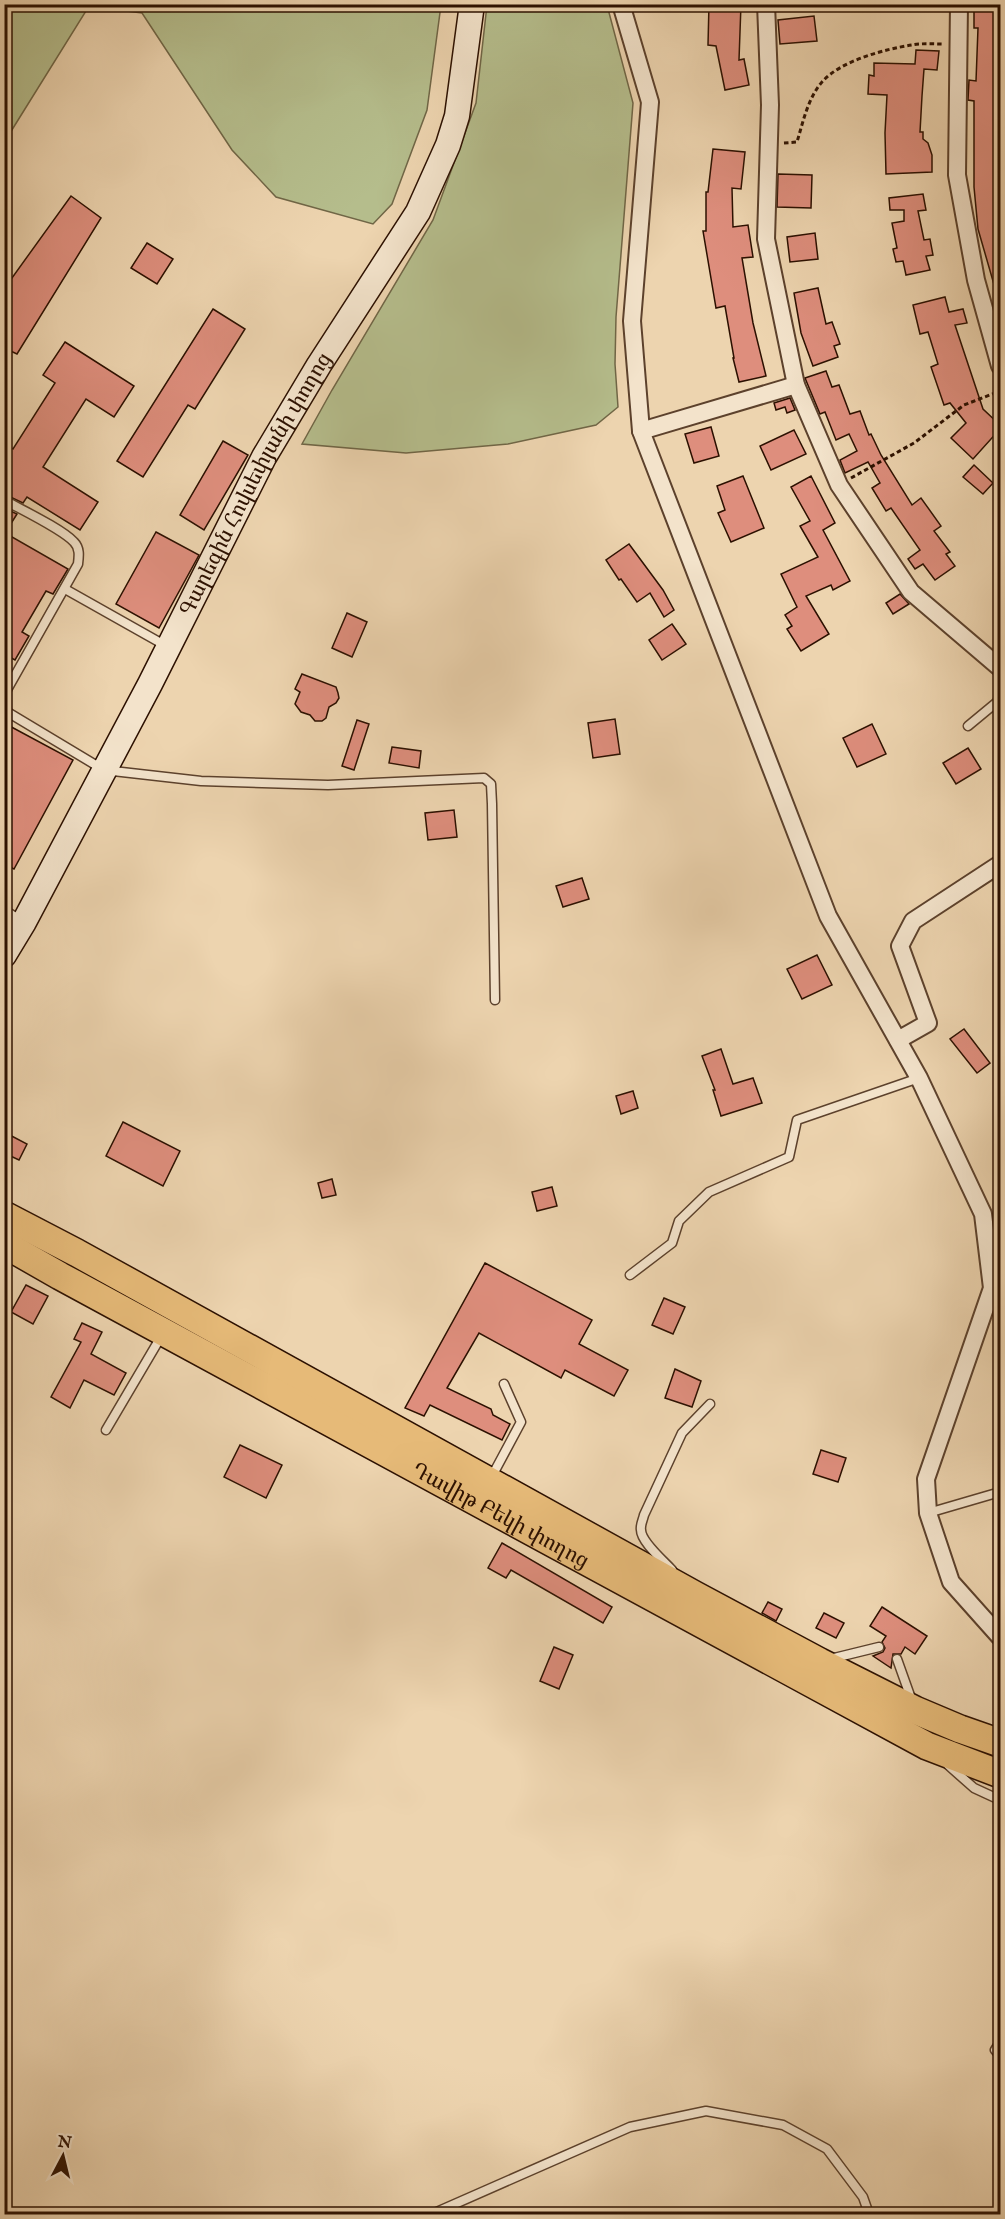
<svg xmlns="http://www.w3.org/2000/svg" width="1005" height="2219" viewBox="0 0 1005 2219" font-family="'IM FELL English','Noto Serif Armenian',serif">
<rect width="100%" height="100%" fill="#edd4af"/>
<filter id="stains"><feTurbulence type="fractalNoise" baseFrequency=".00333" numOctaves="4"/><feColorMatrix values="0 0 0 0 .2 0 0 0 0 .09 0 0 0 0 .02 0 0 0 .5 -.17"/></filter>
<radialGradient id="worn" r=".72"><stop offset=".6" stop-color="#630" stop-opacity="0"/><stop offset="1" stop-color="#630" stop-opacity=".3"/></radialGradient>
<g fill="#b5bd8c" stroke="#706646" stroke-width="1.5">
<path d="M5 4H441V5L427 110 392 204 373 224 276 197 232 150 142 13 89 6 5 141Z"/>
<path d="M487 5H607L633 103 616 317 615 364 618 407 596 425 508 444 406 453 302 444 332 390 433 220 476 103Z"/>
</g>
<g fill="#de8e7d" stroke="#2c1000" stroke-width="1.5">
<path d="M709 4H741L739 60 744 59 749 85 725 90 716 46 708 45Z"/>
<path d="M974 4H1000V76H997L995 139H998V155L1000 156V294L997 295 978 229 974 187V101L968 100 969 80 976 81 978 28H974Z"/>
<path d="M814 16 817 41 780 44 778 20Z"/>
<path d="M916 50 939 51 937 70 924 69 922 96 920 132H923V139L928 143 932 155V172L886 174 885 133 887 95 868 94 869 75 874 76V63L915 64Z"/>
<path d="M713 149 745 152 741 189 732 188 733 227 748 225 753 257 742 258 753 323 766 376 739 382 733 358H734L725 306 716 308 703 231H706V192H708Z"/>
<path d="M778 174 812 175 811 208 777 207Z"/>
<path d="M923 194 926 210 918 211 924 240 930 239 933 255 926 256 930 270 906 275 903 261 896 262 893 249 897 248 892 223 904 221V210H890L889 198Z"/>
<path d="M71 196 101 218 17 354 4 348V289Z"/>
<path d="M815 233 818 259 790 262 787 237Z"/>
<path d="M147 243 173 259 157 284 131 268Z"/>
<path d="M818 288 826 324 832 322 840 344 834 346 838 357 813 366 801 333 794 293Z"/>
<path d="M945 297 949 312 963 309 967 323 955 325 983 409 1000 425V429L973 459 951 438 966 423 950 403 944 405 931 367 938 364 928 332 920 334 913 305Z"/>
<path d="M213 309 245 329 195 409 188 405 143 477 117 461Z"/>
<path d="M65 342 134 386 114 417 86 399 43 467 98 502 80 530 27 497 23 503 4 494V443L13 449 55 383 43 375Z"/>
<path d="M826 371 832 387 839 385 850 414 860 411 869 435 871 434 881 455 912 505 921 498 941 526 934 531 950 552 946 554 955 566 935 580 923 564 915 569 908 559 920 550 891 508 886 511 872 488 880 483 868 462 845 473 840 460 857 451 849 434 836 440 825 412 820 414 805 378Z"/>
<path d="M790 398 795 410 787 413 785 407 776 410 774 403Z"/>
<path d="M711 427 719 456 694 463 685 434Z"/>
<path d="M794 430 806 454 771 470 760 446Z"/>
<path d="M223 441 248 455 204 530 180 515Z"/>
<path d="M974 465 993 483 983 494 963 477Z"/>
<path d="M743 476 764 528 731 542 718 513 725 510 717 486Z"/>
<path d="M811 476 835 523 823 530 850 581 833 590 831 585 806 596 829 634 801 651 787 629 792 626 785 615 797 607 781 574 818 557 800 526 810 521 791 487Z"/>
<path d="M4 508 17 514 5 533 68 569 53 594 46 591 22 632 29 636 15 660 4 654Z"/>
<path d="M156 532 199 555 159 628 116 604Z"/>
<path d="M629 544 663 590 674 610 664 617 650 593 637 602 621 579 619 580 606 560Z"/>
<path d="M900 594 909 604 893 614 886 603Z"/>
<path d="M347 613 367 622 352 657 332 648Z"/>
<path d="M672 624 686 644 662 660 649 640Z"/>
<path d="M302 674 336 687 338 693 339 698 336 703 329 707 326 718 322 721H315L310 715 301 712 295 704 300 692 295 689Z"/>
<path d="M615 719 620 754 593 758 588 723Z"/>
<path d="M357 720 369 724 354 770 342 766Z"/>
<path d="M4 723 73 760 14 869 4 864Z"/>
<path d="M872 724 886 754 857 767 843 738Z"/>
<path d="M392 747 421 751 419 768 389 763Z"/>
<path d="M968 748 981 769 956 784 943 763Z"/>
<path d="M454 810 457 837 428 840 425 813Z"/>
<path d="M582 878 589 899 563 907 556 886Z"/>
<path d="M817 955 832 985 802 999 787 969Z"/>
<path d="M964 1029 990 1063 977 1073 950 1039Z"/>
<path d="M721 1049 733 1084 753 1078 762 1103 721 1116 713 1090H715L702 1056Z"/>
<path d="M633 1091 638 1108 621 1114 616 1096Z"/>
<path d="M123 1122 180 1151 163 1186 106 1156Z"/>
<path d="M4 1132 27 1144 19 1160 4 1153Z"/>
<path d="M332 1179 336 1195 322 1198 318 1183Z"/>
<path d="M552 1187 557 1206 537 1211 532 1192Z"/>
<path d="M485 1263 592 1320 579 1344 628 1370 614 1396 565 1370 561 1378 479 1333 447 1388 491 1409 493 1415 510 1424 502 1440 430 1405 424 1416 405 1408Z"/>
<path d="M26 1285 48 1296 33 1324 11 1312Z"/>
<path d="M664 1298 685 1307 673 1334 652 1325Z"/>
<path d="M82 1323 102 1332 91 1354 126 1373 114 1395 84 1380 70 1408 51 1397 81 1342 74 1339Z"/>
<path d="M675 1369 701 1381 692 1407 665 1398Z"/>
<path d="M240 1445 282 1465 266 1498 224 1477Z"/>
<path d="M821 1450 846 1458 838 1482 813 1474Z"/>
<path d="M502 1543 612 1607 603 1623 511 1570 506 1578 488 1568Z"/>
<path d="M768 1602 782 1609 776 1621 762 1613Z"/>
<path d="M882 1607 927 1636 915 1654 905 1647 901 1654H893L891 1668 873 1656 883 1652 885 1648 882 1642 886 1636 870 1626Z"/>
<path d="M824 1613 844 1623 836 1638 816 1628Z"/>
<path d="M554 1647 573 1655 559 1689 540 1681Z"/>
</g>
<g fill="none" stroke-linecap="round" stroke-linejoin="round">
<g stroke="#5c412c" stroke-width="11">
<g id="service">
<path d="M4 500C22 510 62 529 74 542 80 548 79 556 78 564L4 695"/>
<path d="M65 589 168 647"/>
<path d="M4 710 104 770 201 781 328 785 484 778 491 784 492 804 495 1000"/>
<path d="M968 726 997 702 1000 695"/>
<path d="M4 910 22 921"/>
<path d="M630 1275 672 1243 679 1221 709 1192 789 1157 797 1120 919 1078"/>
<path d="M106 1430 162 1335"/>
<path d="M491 1478 521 1422 504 1384"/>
<path d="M928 1513 1000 1492"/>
<path d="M672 1570C664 1561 641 1542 641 1530 640 1525 643 1520 644 1515L682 1433 710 1404"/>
<path d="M830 1659 879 1647"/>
<path d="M897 1659 912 1701"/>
<path d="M948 1765 974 1788 1000 1800"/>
<path d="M1000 2042 995 2050 1000 2056"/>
<path d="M432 2214 630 2127 706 2111 783 2125 827 2149 863 2197 869 2214"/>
</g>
</g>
<g stroke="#5c412c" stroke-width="20">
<g id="minor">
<path d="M621 4 650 102 632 321 641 431 828 916 919 1078 983 1214 992 1288 926 1479 928 1513 951 1582 1000 1637"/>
<path d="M766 4 770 105 766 239 796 385 839 485 911 592 1000 668"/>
<path d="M959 4 957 175 976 280 1000 366"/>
<path d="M641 431 796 385"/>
<path d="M898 1040 928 1023 900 946 913 921 1000 864"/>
</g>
</g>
<g stroke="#2c1000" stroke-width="27">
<g id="secondary">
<path id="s1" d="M4 955 24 922 150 684 264 457 319 365 418 212 448 145 457 116 472 4"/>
</g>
</g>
<g stroke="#2c1000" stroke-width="30">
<g id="primary">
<path d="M4 1215 77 1253 695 1595 820 1662 915 1710 960 1729 1000 1743"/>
<path id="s2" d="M4 1244 60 1276 927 1746 1000 1774"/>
</g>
</g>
<g stroke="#2c1000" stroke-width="3" stroke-dasharray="4.5 3" stroke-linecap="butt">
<path d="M784 143 797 142C803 122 808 98 822 82 840 61 885 49 912 45 922 43 934 44 944 44"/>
<path d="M851 478 914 443 964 405 1000 391"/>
</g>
<use href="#service" stroke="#f3e3cb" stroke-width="8"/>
<use href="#minor" stroke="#f3e3cb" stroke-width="16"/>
<use href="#secondary" stroke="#f3e3cb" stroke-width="24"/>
<use href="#primary" stroke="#e6ba78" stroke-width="27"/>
</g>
<g text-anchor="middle" stroke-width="6" stroke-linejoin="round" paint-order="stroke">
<g font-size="21" fill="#2c1000" stroke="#f3e3cb">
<text dy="7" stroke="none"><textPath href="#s1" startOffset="534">Գարեգին Հովսեփյանի փողոց</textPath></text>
<text dy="7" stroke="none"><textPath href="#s2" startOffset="566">Դավիթ Բեկի փողոց</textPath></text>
</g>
</g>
<rect width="1005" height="2219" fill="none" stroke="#edd4af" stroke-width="24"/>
<rect x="6" y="6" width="993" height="2207" fill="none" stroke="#2c1000" stroke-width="3"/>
<rect x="12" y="12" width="981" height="2195" fill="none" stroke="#2c1000" stroke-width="1.5"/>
<g transform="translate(63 2156) rotate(7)" stroke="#f3e3cb" stroke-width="4.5" paint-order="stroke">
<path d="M0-4.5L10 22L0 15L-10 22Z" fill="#2c1000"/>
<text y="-9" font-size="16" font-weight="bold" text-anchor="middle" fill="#2c1000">N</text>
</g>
<rect width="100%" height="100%" filter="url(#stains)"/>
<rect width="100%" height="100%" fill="url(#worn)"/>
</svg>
